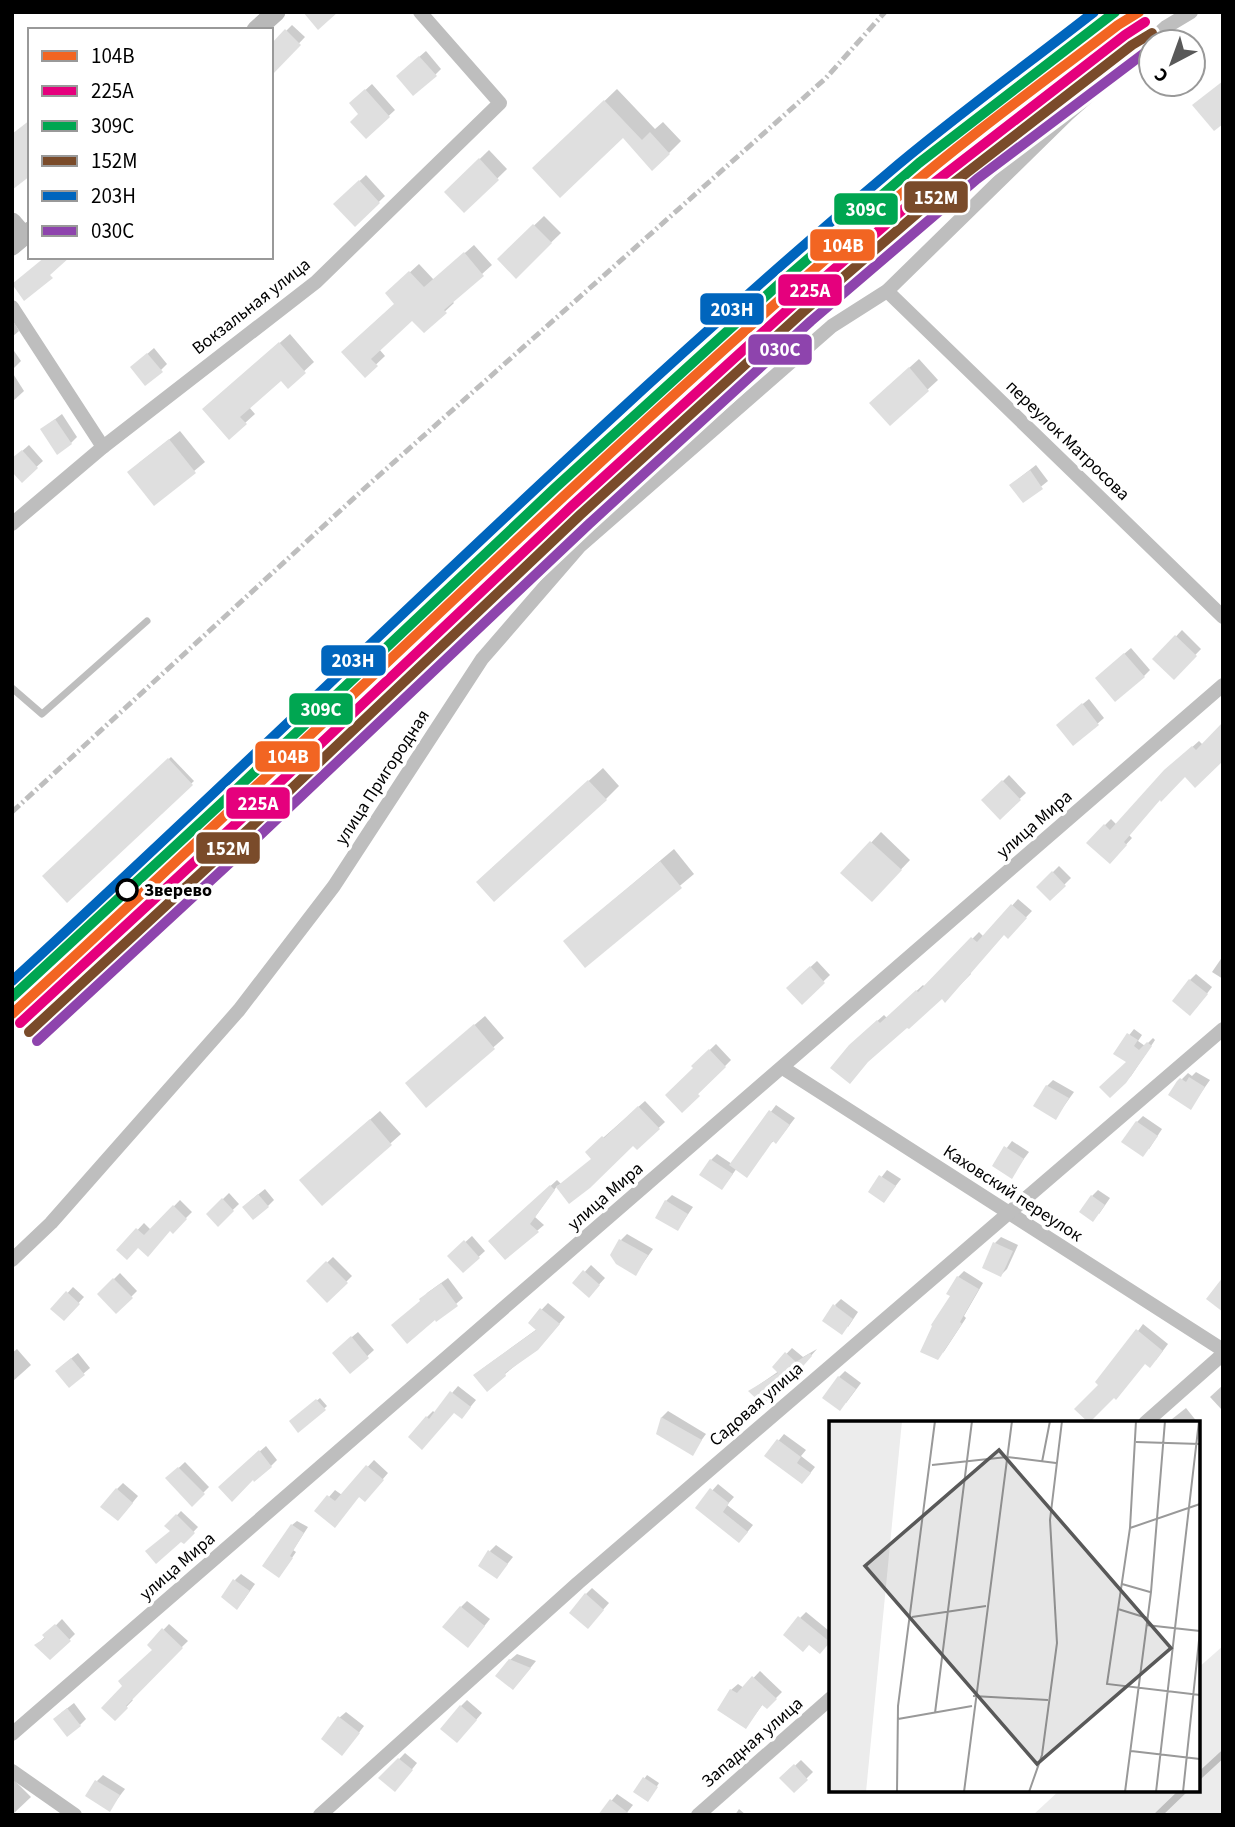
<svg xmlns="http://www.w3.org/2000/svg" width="1235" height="1827" viewBox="0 0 1235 1827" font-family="'Source Sans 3',sans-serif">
<rect width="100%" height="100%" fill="#fff"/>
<path fill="#ececec" d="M1223 1646V1815H1033L1060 1790H1198V1668Z"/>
<g fill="#0003">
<path d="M292 25 305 37 271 73 286 31Z"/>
<path d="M426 51 441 69 435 75 404 70Z"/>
<path d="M372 84 395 110 366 137 360 114 351 103Z"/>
<path d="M617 89 655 129 663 122 681 141 669 153 623 136 535 168Z"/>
<path d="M489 150 507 169 464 211 446 192Z"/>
<path d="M366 175 385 196 355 225 335 204Z"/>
<path d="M544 216 561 233 516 276 499 259Z"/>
<path d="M474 245 492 265 452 301 454 303 424 331 412 318 379 349 385 356 365 375 352 343 396 303V285L419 264 434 280Z"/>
<path d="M12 319 19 331 12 337Z"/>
<path d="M290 334 314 362 288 386 281 379 249 407 255 414 245 423 214 400Z"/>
<path d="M12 348 21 361 12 370Z"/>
<path d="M154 348 167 364 161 370 138 362Z"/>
<path d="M919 359 938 380 890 424 881 393Z"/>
<path d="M12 372 24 391 12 402Z"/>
<path d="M62 414 77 437 71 443 42 429Z"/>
<path d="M180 431 205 462 154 504 139 463Z"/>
<path d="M29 445 43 461 22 480 12 460Z"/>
<path d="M1036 465 1048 481 1023 501 1018 479Z"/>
<path d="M1182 630 1201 649 1174 677 1155 659Z"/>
<path d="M1131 648 1150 670 1144 676 1103 672Z"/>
<path d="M1089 699 1104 718 1074 744 1064 719Z"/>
<path d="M1199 741 1203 745 1185 775 1160 798 1129 835 1132 838 1110 862 1105 825 1111 819 1117 825 1173 764Z"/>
<path d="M171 757 194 781 67 900 44 876Z"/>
<path d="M603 768 619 786 606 799 491 869Z"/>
<path d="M1009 775 1026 793 1000 817 984 800Z"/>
<path d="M881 832 910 860 872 900 843 873Z"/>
<path d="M674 849 694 874 585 965 565 941Z"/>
<path d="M1059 866 1071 878 1050 899 1038 887Z"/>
<path d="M1018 899 1032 911 1008 936 1004 933 970 972 971 974 945 1000 942 997 857 1039 884 1015 887 1018 923 985 925 987 979 932 984 937Z"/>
<path d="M1223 956V979L1212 972Z"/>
<path d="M817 961 830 975 802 1002 788 988Z"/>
<path d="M1196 974 1212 987 1196 1008 1190 980Z"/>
<path d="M485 1016 504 1038 426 1106 417 1074Z"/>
<path d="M1134 1029 1142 1035 1138 1041 1145 1046 1153 1038 1155 1040 1131 1076 1110 1096 1128 1062 1115 1053Z"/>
<path d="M716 1044 731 1060 682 1110 696 1068 693 1066Z"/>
<path d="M1196 1072 1210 1080 1191 1107 1182 1079 1188 1073 1192 1076Z"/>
<path d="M1053 1080 1074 1092 1056 1117 1047 1086Z"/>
<path d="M645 1101 665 1122 637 1148 633 1144 557 1186 535 1217 544 1225 505 1258 497 1235 557 1180 561 1184 593 1159 587 1152Z"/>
<path d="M776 1105 795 1118 782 1135 737 1168 727 1182 711 1160 717 1154 732 1164Z"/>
<path d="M380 1111 401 1134 322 1204 311 1171Z"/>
<path d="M1143 1116 1162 1129 1149 1149 1137 1122Z"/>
<path d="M1012 1141 1029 1152 1011 1176 994 1165Z"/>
<path d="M887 1170 901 1179 884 1201 870 1192Z"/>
<path d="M265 1189 274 1200 268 1206 250 1201Z"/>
<path d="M1098 1190 1110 1198 1099 1214 1092 1196Z"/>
<path d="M229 1193 239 1204 218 1224 208 1214Z"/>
<path d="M672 1195 693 1207 678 1229 666 1201Z"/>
<path d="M180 1200 192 1212 173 1231 171 1229 138 1246 119 1250 144 1223 151 1230Z"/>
<path d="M627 1234 653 1249 636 1273 621 1240Z"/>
<path d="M472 1236 485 1251 463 1271 450 1256Z"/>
<path d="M1001 1237 1018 1245 1007 1269 1001 1275 995 1243Z"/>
<path d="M333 1257 352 1276 327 1301 308 1281Z"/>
<path d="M591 1265 605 1278 595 1289 575 1283Z"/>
<path d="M964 1271 983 1283 964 1316 966 1318 943 1353 953 1296 958 1277Z"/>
<path d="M120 1273 137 1291 116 1312 99 1294Z"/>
<path d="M448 1278 463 1298 437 1320 422 1300 427 1293Z"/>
<path d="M73 1287 84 1297 64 1319 53 1309Z"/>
<path d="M841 1299 858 1312 848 1327 835 1305Z"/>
<path d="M548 1303 565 1317 544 1342 505 1374 482 1369 537 1329 530 1322Z"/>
<path d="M1143 1324 1168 1344 1156 1360 1146 1362 1100 1384Z"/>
<path d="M358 1332 374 1350 350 1372 340 1347Z"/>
<path d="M792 1348 803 1357 817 1349 772 1400 750 1391 779 1371 774 1367Z"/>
<path d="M17 1349 31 1365 12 1382V1353Z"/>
<path d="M78 1353 90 1368 69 1386 63 1365Z"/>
<path d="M845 1371 861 1383 846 1403 839 1377Z"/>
<path d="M1223 1385V1409L1222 1410 1210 1397Z"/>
<path d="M458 1386 476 1400 462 1417 454 1411 428 1441 427 1417 433 1411 435 1413Z"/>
<path d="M320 1398 327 1406 299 1431 292 1421Z"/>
<path d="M1186 1408 1198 1423H1167Z"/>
<path d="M668 1411 706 1434 692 1453 658 1433 662 1417Z"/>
<path d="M784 1434 806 1450 801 1456 815 1467 808 1476 767 1455Z"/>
<path d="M266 1446 277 1460 271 1466 254 1479 226 1481Z"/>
<path d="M374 1460 388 1473 371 1493 317 1511 335 1490 342 1495Z"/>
<path d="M185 1462 209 1487 192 1504 168 1478Z"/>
<path d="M123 1483 138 1496 124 1513 117 1489Z"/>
<path d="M718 1484 734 1497 727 1505 753 1525 745 1535 697 1508Z"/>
<path d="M181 1511 198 1527 184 1542 167 1526Z"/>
<path d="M297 1521 308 1527 293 1550 296 1552 283 1571 292 1525Z"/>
<path d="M496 1545 513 1557 497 1577 490 1551Z"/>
<path d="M241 1574 255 1584 243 1601 235 1580Z"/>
<path d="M592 1588 609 1603 594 1620 586 1594Z"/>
<path d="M467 1601 490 1619 474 1639 461 1607Z"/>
<path d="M806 1612 828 1630 831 1626 828 1630 831 1632V1640L826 1646 800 1618Z"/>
<path d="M62 1619 75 1634 69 1640 37 1645Z"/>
<path d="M169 1624 188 1641 130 1698 133 1700 115 1719 154 1650 149 1645Z"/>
<path d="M517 1654 536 1661 519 1682 510 1660Z"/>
<path d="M760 1671 782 1692 767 1707 763 1704 746 1727 731 1690 738 1684 744 1688Z"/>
<path d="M467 1700 482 1713 463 1735 461 1706Z"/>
<path d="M74 1703 86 1719 80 1725 61 1713Z"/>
<path d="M346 1712 364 1726 348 1747 339 1718Z"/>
<path d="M405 1753 417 1763 401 1783 381 1778Z"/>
<path d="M801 1760 813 1772 794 1791 782 1778Z"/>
<path d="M103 1775 125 1789 109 1810 97 1781Z"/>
<path d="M647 1775 659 1783 650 1797 635 1792Z"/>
<path d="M12 1778 31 1797 12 1815Z"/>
<path d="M617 1794 633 1805 625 1815H600Z"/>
<path d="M739 1809 746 1815H735Z"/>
</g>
<g fill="#dfdfdf">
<path d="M303 12H338L318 30Z"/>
<path d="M285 29 301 45 271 76V44Z"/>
<path d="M419 56 437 76 413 96 396 76Z"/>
<path d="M1223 81V124L1214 131 1192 105Z"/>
<path d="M365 89 390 117 366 139 350 122 358 114 349 103Z"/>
<path d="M604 100 642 140 650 132 670 154 652 171 623 138 560 198 532 168Z"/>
<path d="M30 120V176L12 190V134Z"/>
<path d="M479 158 499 180 464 213 444 192Z"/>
<path d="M359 180 380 203 355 227 333 204Z"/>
<path d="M533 224 552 243 516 279 497 259Z"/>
<path d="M464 252 484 276 444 310 447 313 424 333 412 321 371 359 378 366 365 378 341 352 394 304 385 293 409 271 424 287Z"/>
<path d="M45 257H70L50 275 53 278 24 301 12 284Z"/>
<path d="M279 342 306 373 288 389 281 381 240 417 247 424 229 440 202 409Z"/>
<path d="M147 353 163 372 145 386 130 367Z"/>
<path d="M909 367 929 391 890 426 869 403Z"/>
<path d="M55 419 72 444 57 455 40 429Z"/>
<path d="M169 439 196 473 154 506 127 472Z"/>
<path d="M22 450 38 468 22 483 12 472V458Z"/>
<path d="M1030 470 1043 489 1023 503 1009 485Z"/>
<path d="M1175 635 1197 656 1174 680 1152 659Z"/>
<path d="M1124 653 1145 677 1115 702 1095 678Z"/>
<path d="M1082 703 1099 725 1073 746 1056 725Z"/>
<path d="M1223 722V761L1195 788 1185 777 1161 802 1160 800 1124 842 1127 845 1110 864 1086 843 1104 824 1110 830 1164 770 1192 746 1196 750Z"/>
<path d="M168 758 193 785 67 903 42 876Z"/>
<path d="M588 780 607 800 494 902 476 882Z"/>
<path d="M1002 780 1021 800 1000 820 981 800Z"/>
<path d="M870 841 902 870 872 902 840 873Z"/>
<path d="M660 861 682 888 585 968 563 941Z"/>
<path d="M1052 871 1066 886 1050 901 1036 887Z"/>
<path d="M1011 904 1027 918 1008 939 1004 935 945 1003 942 999 909 1029 907 1028 868 1062 850 1084 830 1068 849 1045 877 1020 880 1023 916 990 918 992 971 937 977 942Z"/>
<path d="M810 966 825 983 802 1005 786 988Z"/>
<path d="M1189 979 1208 994 1190 1016 1172 1001Z"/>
<path d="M474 1024 495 1049 426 1108 405 1083Z"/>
<path d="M1127 1033 1138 1040 1134 1046 1139 1050 1147 1042 1152 1046 1126 1083 1110 1098 1099 1087 1126 1062 1113 1054Z"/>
<path d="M709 1049 726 1067 698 1094 700 1096 682 1113 665 1095 693 1068 691 1066Z"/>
<path d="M1189 1077 1205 1087 1191 1110 1168 1095 1177 1081 1180 1078 1186 1082Z"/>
<path d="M1046 1085 1069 1098 1056 1120 1033 1106Z"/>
<path d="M638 1106 660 1129 637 1150 633 1146 590 1188 569 1204 556 1187 591 1159 585 1152 602 1136 604 1138Z"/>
<path d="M769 1110 790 1125 776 1144 773 1141 747 1178 729 1165Z"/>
<path d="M370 1119 392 1145 322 1206 299 1180Z"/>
<path d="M1136 1121 1158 1136 1143 1157 1121 1142Z"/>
<path d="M1004 1146 1024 1159 1012 1179 992 1166Z"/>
<path d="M710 1159 733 1174 722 1190 699 1175Z"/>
<path d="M879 1175 896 1186 884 1203 868 1192Z"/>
<path d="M550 1185 555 1190 530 1224 539 1232 505 1260 488 1241Z"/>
<path d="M258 1194 269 1207 253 1220 242 1207Z"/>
<path d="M1091 1195 1105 1205 1093 1222 1079 1212Z"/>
<path d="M222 1198 234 1211 218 1227 206 1214Z"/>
<path d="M665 1200 688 1214 678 1231 655 1218Z"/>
<path d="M173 1205 187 1219 173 1234 170 1231 148 1257 138 1248 127 1260 116 1250 136 1228 144 1235Z"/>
<path d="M619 1239 648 1255 636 1276 616 1264 610 1255Z"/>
<path d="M464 1240 480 1258 463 1273 447 1256Z"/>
<path d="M993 1242 1013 1251 1001 1277 982 1268Z"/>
<path d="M326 1261 348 1283 327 1303 306 1281Z"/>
<path d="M583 1270 600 1285 589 1298 572 1283Z"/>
<path d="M957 1276 979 1289 960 1322 962 1324 938 1360 920 1352 932 1326 931 1325 950 1296 946 1294Z"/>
<path d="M1223 1277V1312L1206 1299Z"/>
<path d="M113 1278 133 1298 116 1314 97 1294Z"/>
<path d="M441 1283 458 1306 436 1322 435 1320 407 1344 391 1325 420 1301 419 1299Z"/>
<path d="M66 1291 80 1304 64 1321 50 1309Z"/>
<path d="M833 1304 853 1319 842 1335 822 1321Z"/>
<path d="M540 1308 560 1324 538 1350 505 1373 506 1376 487 1392 473 1375 536 1330 528 1323Z"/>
<path d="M1136 1329 1163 1351 1150 1368 1145 1364 1116 1400 1114 1398 1089 1423 1074 1409 1098 1385 1095 1382Z"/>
<path d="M351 1336 369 1358 350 1374 332 1353Z"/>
<path d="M785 1352 796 1362 810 1353 812 1356 766 1408 748 1391 778 1373 772 1367Z"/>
<path d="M71 1358 85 1375 69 1388 55 1371Z"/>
<path d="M838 1376 856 1389 840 1411 822 1398Z"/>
<path d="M450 1391 471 1407 462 1419 454 1413 422 1450 408 1437 426 1416 429 1419Z"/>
<path d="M316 1399 326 1410 298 1433 289 1421Z"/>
<path d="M661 1417 702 1440 693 1456 656 1434Z"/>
<path d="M777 1439 801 1457 797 1463 811 1473 802 1484 764 1456Z"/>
<path d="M259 1450 272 1467 254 1482 253 1480 232 1502 218 1487Z"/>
<path d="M366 1465 384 1480 365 1502 359 1497 335 1528 314 1511 327 1495 335 1501Z"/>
<path d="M178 1467 205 1494 192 1507 165 1478Z"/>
<path d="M116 1488 133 1503 118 1521 100 1507Z"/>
<path d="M710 1488 729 1503 723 1512 748 1532 739 1543 695 1508Z"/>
<path d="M176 1514 195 1533 184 1544 181 1542 156 1564 145 1551 170 1531 164 1526Z"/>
<path d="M291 1524 304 1533 290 1556 293 1558 279 1578 262 1566Z"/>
<path d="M488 1550 508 1564 497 1579 478 1566Z"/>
<path d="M233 1579 250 1591 237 1610 221 1597Z"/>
<path d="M585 1593 604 1610 588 1629 569 1613Z"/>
<path d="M460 1606 485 1626 468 1648 442 1627Z"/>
<path d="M798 1616 830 1642 820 1654 809 1645 803 1652 783 1635Z"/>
<path d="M55 1624 71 1641 50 1660 34 1645 45 1638 42 1635Z"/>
<path d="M162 1628 183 1648 126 1706 128 1708 115 1721 101 1708 122 1686 118 1681 152 1650 147 1645Z"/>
<path d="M509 1659 531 1668 513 1690 495 1676Z"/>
<path d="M752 1676 777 1699 767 1709 762 1705 746 1729 717 1710 730 1689 737 1693Z"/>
<path d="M460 1705 477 1720 457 1743 440 1729Z"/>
<path d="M67 1708 81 1726 67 1737 53 1719Z"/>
<path d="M338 1716 360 1733 342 1756 321 1739Z"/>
<path d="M398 1758 413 1770 395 1792 378 1778Z"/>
<path d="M794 1764 808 1780 794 1793 779 1778Z"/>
<path d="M643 1777 658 1787 648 1802 633 1792Z"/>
<path d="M95 1780 120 1795 110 1812 85 1796Z"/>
<path d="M610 1799 631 1815H598Z"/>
</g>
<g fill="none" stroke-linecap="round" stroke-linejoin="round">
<g stroke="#bebebe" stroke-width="7">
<path d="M12 688 42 714 147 621"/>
<path d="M1198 1777 1223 1754"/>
<path d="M1158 1815 1184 1790"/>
</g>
<g stroke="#bebebe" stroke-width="14">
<path d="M887 291 1223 617"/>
<path d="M12 307 103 447"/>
<path d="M12 524 103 447 316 282 500 103 420 12"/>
<path d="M783 1068 1223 1350"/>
<path d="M12 1260 51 1223 239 1010 334 886 482 659 580 546 832 326 887 291 1068 114 1166 27 1191 12"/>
<path d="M1145 1423 1223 1354"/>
<path d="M12 1734 1223 685"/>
<path d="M12 1771 75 1815"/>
<path d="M320 1815 578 1583 1223 1029"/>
<path d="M698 1815 831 1698"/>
</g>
<g stroke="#b8b8b8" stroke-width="19">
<path d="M256 30 276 12"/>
<path d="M12 222 24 236"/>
<path d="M12 246 30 231"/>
</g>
<g stroke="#bebebe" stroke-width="5" stroke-dasharray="10 3.5 2 3.5" stroke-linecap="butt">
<path d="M554 533 717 357"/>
<path d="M12 812 366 487 826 78 885 12"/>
</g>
<g stroke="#fff" stroke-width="16">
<path id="rail-1" d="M12 1014C309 742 594 456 900 195 970 135 1045 81 1118 25L1139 12"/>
</g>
<g stroke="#fff" stroke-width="16">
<path id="rail-2" d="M20 1023 242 818 572 506 795 303 935 182 1125 35 1145 22"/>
</g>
<g stroke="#fff" stroke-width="16">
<path id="rail-3" d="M12 997 225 800 555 488 779 284 919 163 1115 12"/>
</g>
<g stroke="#fff" stroke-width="16">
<path id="rail-4" d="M29 1032 251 827 580 515 803 312 943 191 1132 45 1152 33"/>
</g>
<g stroke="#fff" stroke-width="16">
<path id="rail-5" d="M12 981C305 713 584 430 887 174 954 117 1025 66 1094 12"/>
</g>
<g stroke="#fff" stroke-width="16">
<path id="rail-6" d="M37 1041 259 836 589 524 811 321 977 179 1151 48"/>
</g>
<use href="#rail-1" stroke="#f26522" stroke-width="10"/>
<use href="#rail-2" stroke="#e5007d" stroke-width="10"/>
<use href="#rail-3" stroke="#00a651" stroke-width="10"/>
<use href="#rail-4" stroke="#7a4b2a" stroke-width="10"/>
<use href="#rail-5" stroke="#0065bd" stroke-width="10"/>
<use href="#rail-6" stroke="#8e44ad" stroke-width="10"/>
</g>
<circle fill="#fff" stroke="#000" stroke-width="3.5" cx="127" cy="890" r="10"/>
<g text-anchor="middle" stroke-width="7" stroke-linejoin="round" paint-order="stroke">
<g font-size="18" fill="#000" stroke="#fff">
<text transform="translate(251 306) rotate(-38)" y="6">Вокзальная улица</text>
<text transform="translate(1068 440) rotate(44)" y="6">переулок Матросова</text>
<text transform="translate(382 777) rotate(-57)" y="6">улица Пригородная</text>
<text transform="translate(1034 824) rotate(-41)" y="6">улица Мира</text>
<text transform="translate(1013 1193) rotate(33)" y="6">Каховский переулок</text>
<text transform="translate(605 1196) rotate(-41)" y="6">улица Мира</text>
<text transform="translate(756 1404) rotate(-41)" y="6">Садовая улица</text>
<text transform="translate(177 1566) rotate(-41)" y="6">улица Мира</text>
<text transform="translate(752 1742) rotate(-41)" y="6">Западная улица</text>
</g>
<g font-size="18" font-weight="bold" fill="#000" stroke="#fff" text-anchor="start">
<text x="144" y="896">Зверево</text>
</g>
</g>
<g transform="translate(829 1421)">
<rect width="371" height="371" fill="#fff"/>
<path d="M0 0H73L37 371H0Z" fill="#ececec"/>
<path fill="none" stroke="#999" stroke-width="2" d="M307 0 301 107 278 263 371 274M307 21 371 23M213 41 221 0M103 44 178 36 227 42M301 107 371 83M293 163 321 171M289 188 318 197M83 196 157 185M317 204 371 210M144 275 219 279M106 292 143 0M69 298 143 285M302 330 371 338M68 371 69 285 106 0M135 371 183 0M200 371 213 334 228 222 221 99 233 0M296 371 322 171 336 0M327 371 370 0M354 371 371 210"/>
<path fill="#595959" fill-opacity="0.15" stroke="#595959" stroke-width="3.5" d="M170 29 342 227 208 343 36 145Z"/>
<rect width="371" height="371" fill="none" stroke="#000" stroke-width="3.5"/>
</g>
<g stroke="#fff" stroke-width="2.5">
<rect x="903" y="180" width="66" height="34" rx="7" fill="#7a4b2a"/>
<rect x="833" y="192" width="66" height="34" rx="7" fill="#00a651"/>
<rect x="809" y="228" width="67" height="34" rx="7" fill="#f26522"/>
<rect x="777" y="273" width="66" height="34" rx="7" fill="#e5007d"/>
<rect x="699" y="292" width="66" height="34" rx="7" fill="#0065bd"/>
<rect x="747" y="333" width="66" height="33" rx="7" fill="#8e44ad"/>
<rect x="320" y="644" width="67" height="33" rx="7" fill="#0065bd"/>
<rect x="288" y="692" width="66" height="34" rx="7" fill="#00a651"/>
<rect x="254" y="740" width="67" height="33" rx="7" fill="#f26522"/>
<rect x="225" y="786" width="66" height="34" rx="7" fill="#e5007d"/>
<rect x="195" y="831" width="66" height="34" rx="7" fill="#7a4b2a"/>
</g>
<g font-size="19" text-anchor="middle" font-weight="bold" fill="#fff">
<text x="936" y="204">152М</text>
<text x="866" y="216">309С</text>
<text x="843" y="252">104В</text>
<text x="810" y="297">225А</text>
<text x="732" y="316">203Н</text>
<text x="780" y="356">030C</text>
<text x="353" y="667">203Н</text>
<text x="321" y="716">309С</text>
<text x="288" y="763">104В</text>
<text x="258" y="810">225А</text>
<text x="228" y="855">152М</text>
</g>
<rect width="1235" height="1827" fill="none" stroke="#000000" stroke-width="28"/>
<rect x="28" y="28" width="245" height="231" fill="#ffffff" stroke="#999999" stroke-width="2"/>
<rect x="42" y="51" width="35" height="10" fill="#f26522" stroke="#999999" stroke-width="2"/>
<text x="91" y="63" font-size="21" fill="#000000">104В</text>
<rect x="42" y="86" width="35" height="10" fill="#e5007d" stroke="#999999" stroke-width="2"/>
<text x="91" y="98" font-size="21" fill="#000000">225А</text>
<rect x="42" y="121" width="35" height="10" fill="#00a651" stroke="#999999" stroke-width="2"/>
<text x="91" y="133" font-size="21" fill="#000000">309С</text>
<rect x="42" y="156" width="35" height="10" fill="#7a4b2a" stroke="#999999" stroke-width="2"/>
<text x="91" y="168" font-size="21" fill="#000000">152М</text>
<rect x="42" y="191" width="35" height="10" fill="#0065bd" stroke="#999999" stroke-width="2"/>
<text x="91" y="203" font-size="21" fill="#000000">203Н</text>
<rect x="42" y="226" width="35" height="10" fill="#8e44ad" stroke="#999999" stroke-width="2"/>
<text x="91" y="238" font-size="21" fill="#000000">030C</text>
<g transform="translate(1172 63) rotate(221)"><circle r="33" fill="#ffffff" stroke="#999999" stroke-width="2"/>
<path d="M0-5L12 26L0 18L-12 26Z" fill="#595959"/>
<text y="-10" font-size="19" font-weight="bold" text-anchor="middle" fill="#000000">С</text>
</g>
</svg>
